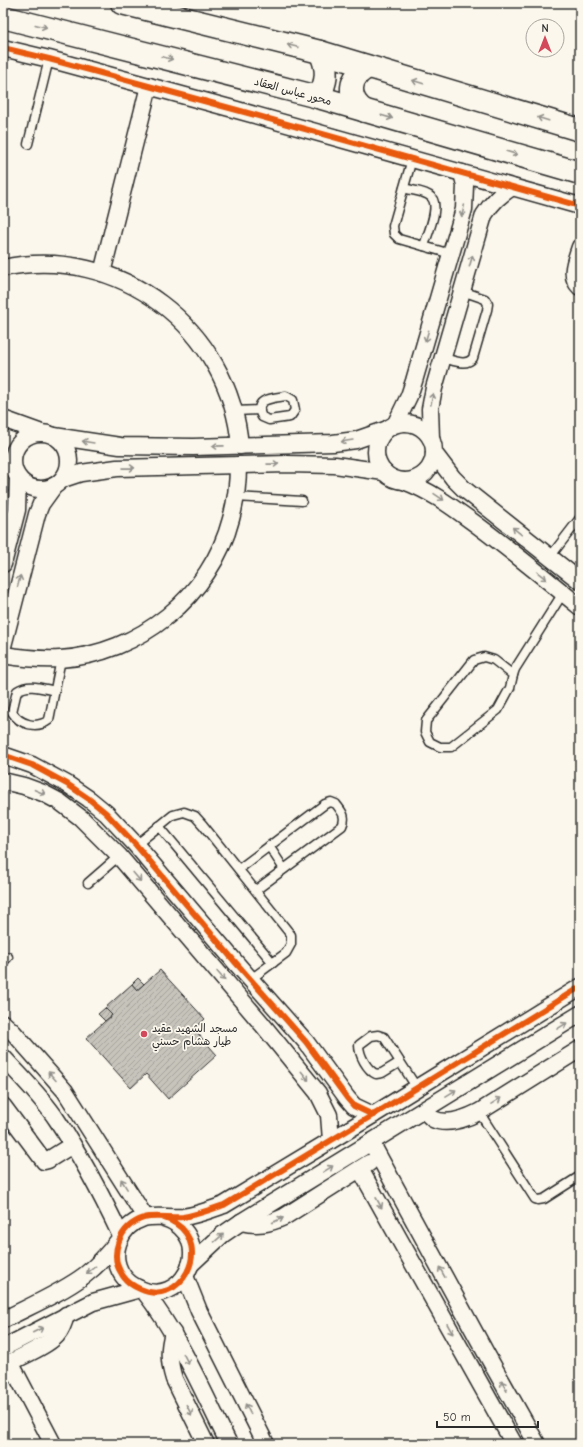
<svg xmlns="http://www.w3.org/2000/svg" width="583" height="1447" viewBox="0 0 583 1447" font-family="'Comic Neue','Playpen Sans Arabic',sans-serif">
<defs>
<pattern id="building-hatch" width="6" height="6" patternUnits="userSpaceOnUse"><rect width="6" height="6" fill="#c7c4bc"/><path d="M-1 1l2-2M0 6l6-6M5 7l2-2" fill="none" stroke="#a29f99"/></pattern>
</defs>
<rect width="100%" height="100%" fill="#fbf7ec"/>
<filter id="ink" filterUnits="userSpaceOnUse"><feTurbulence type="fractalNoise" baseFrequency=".025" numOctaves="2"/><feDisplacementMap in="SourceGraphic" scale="8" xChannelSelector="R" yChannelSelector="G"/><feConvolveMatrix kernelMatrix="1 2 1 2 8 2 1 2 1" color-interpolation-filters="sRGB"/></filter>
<g filter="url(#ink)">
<g fill="url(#building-hatch)" stroke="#2b2b2b">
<path d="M160 970 205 1019 194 1029 217 1055 168 1099 146 1074 131 1088 86 1038 112 1015 105 1008 132 984 137 990Z"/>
<path d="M138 978 144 984 137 990 132 984Z"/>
<path d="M105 1008 112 1015 105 1021 98 1014Z"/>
</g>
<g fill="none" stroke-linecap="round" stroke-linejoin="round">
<g stroke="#2b2b2b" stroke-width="11">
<g id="service">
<path d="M28 144 49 59"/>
<path d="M412 159 393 226 394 234 399 239 451 254"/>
<path d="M404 188C412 191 425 191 431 197 441 206 427 235 424 246"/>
<path d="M443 358C453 360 466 367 473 358L487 310 488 304 485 299 462 291"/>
<path d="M286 396 293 400 295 410 290 417 269 420 262 417C252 398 274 398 286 396Z"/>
<path d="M234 411 260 410"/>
<path d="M236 497 302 501"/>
<path d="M550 557 580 518"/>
<path d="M484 657 494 660 513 675 510 688 498 710 451 747H440L430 742 425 732 426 721 474 660Z"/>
<path d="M513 675 515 669 563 593"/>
<path d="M55 691C41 688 29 683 17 691L12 712C20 725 37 729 49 720L61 659"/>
<path d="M159 826 273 963"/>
<path d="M136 845 173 815 184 812 195 816 203 825 291 935V944L286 953 251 979"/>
<path d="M269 846 284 869"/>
<path d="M239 869 325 804 331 802 336 804C341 811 347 816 342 826L256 890"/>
<path d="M88 883 119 856"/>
<path d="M3 962 8 957"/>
<path d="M400 1062 382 1073 376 1074C367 1070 359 1055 359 1045L371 1036 378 1035 384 1037 417 1088"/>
<path d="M479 1112 535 1199 538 1200 544 1199 580 1176"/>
</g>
</g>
<g stroke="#2b2b2b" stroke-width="19">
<g id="minor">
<path d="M3 48 49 59 237 110 580 206"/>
<path d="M580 247C576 260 568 276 580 287"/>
<path d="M3 268C119 244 230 328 240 446"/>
<path d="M102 273 149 86"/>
<path d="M3 419 39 432"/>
<circle cx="405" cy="452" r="29"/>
<path d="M396 423 409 396 414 381 464 209 465 185 462 173"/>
<circle cx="41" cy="461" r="28"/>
<path d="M54 436 120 446 193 447 333 443 356 440 385 430"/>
<path d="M431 438 430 409 434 388 484 215C492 202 500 195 512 187"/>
<path d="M434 453 453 478 464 489 580 581"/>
<path d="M63 479 81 473 117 468 287 464 335 465 384 472"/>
<path d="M404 481C433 492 452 507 477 525 512 551 546 579 580 607"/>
<path d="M3 564 17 510 18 478"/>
<path d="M3 646 37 514 41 504 54 486"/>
<path d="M3 655C22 658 41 660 60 659 139 654 211 596 231 519 236 501 238 483 238 465"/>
<path d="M3 755 32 765 67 784 89 799 106 813 136 845 236 963 306 1042 347 1098 354 1106 373 1115"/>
<path d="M3 781 24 786 43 793 60 802 81 818 119 856 262 1024 318 1093 329 1115 331 1140"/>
<path d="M3 1023 13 1032 65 1091 145 1217"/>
<path d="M3 1057C21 1077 42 1097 57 1120 82 1157 102 1196 121 1236"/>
<path d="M3 1106 44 1161 48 1160 72 1145"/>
<path d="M424 1110C427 1113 430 1117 433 1119 447 1126 467 1118 479 1112L580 1049"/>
<path d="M371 1142 487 1355 537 1444"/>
<path d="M360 1169 514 1444"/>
<path d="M164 1218C167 1219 171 1220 175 1223 213 1247 181 1308 140 1289 133 1286 127 1282 123 1276 108 1255 119 1226 144 1218 153 1215 172 1218 183 1217 197 1215 210 1210 224 1205L373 1115 580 987"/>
<path d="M241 1222C257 1226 269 1224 284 1217L369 1163"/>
<path d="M190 1265 222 1235 241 1222 580 1014"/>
<path d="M185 1276 199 1311 266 1444"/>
<path d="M144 1291C180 1337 203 1392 229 1444"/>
<path d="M3 1320C30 1306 61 1293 85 1275 98 1265 108 1254 118 1241"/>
<path d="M173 1333C168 1350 169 1363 174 1379L206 1444"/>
<path d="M3 1348 93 1302 140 1289"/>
<path d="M10 1362 53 1444"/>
<path d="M3 1366C18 1358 46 1347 57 1335 62 1329 64 1323 66 1315"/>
</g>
</g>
<g stroke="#2b2b2b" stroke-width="25">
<g id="primary">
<path d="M122 3 320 52 580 130"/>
<path d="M3 17 318 97 580 173"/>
<path d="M318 97C328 82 328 68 320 52"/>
<path d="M365 111C346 98 348 76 369 67"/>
</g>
</g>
<use href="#service" stroke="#fbf7ec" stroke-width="8"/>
<use href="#minor" stroke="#fbf7ec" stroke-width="16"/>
<use href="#primary" stroke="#fbf7ec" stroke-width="22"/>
<g stroke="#fbf7ec" stroke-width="8">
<g id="cycleway">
<path d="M3 48 49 59 237 110 580 206"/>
<path d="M3 755 32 765 67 784 89 799 106 813 136 845 236 963 306 1042 347 1098 354 1106 373 1115"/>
<path d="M164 1218C167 1219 171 1220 175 1223 213 1247 181 1308 140 1289 133 1286 127 1282 123 1276 108 1255 119 1226 144 1218 153 1215 172 1218 183 1217 197 1215 210 1210 224 1205L373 1115 580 987"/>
</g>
</g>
<use href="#cycleway" stroke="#e8590c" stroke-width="6"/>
</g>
<defs><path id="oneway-shaft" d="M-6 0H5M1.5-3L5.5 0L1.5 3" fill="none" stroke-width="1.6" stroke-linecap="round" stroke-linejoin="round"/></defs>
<g stroke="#93918c">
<use href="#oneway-shaft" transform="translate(41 26) rotate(14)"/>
<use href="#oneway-shaft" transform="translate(293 46) rotate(-166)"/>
<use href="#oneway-shaft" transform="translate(167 58) rotate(14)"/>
<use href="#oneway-shaft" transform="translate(418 82) rotate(-163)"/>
<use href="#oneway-shaft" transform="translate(387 117) rotate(16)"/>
<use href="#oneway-shaft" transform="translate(543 119) rotate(-163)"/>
<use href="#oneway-shaft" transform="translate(512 153) rotate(16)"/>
<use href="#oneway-shaft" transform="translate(463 211) rotate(103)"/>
<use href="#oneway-shaft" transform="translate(471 261) rotate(-74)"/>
<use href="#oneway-shaft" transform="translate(427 336) rotate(106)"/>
<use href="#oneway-shaft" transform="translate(432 399) rotate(-79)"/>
<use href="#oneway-shaft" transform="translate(347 441) rotate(171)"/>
<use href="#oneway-shaft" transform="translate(88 442) rotate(-171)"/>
<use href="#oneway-shaft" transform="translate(218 446) rotate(179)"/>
<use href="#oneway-shaft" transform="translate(273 464) rotate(-1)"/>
<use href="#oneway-shaft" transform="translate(129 468) rotate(-1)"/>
<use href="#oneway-shaft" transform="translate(439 497) rotate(34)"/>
<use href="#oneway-shaft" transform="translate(517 531) rotate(-141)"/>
<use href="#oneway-shaft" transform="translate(542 576) rotate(39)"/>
<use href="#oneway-shaft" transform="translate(19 581) rotate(-76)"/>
<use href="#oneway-shaft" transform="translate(40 792) rotate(23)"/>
<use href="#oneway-shaft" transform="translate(137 877) rotate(50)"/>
<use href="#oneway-shaft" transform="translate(221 976) rotate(49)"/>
<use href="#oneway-shaft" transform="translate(562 1026) rotate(-32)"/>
<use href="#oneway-shaft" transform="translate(52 1076) rotate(-132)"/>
<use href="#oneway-shaft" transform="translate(305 1076) rotate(51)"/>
<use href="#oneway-shaft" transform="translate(451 1093) rotate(-32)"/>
<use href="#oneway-shaft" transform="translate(496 1101) rotate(-32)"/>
<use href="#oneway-shaft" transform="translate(328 1169) rotate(-32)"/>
<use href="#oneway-shaft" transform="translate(124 1184) rotate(-122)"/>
<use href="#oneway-shaft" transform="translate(379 1203) rotate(61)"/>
<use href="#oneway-shaft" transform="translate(278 1220) rotate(-24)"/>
<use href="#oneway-shaft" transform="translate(219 1238) rotate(-41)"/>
<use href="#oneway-shaft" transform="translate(91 1270) rotate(141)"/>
<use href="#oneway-shaft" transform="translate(442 1272) rotate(-119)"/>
<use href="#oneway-shaft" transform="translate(450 1329) rotate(61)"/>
<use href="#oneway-shaft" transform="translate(38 1330) rotate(-27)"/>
<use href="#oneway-shaft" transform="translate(186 1359) rotate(63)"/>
<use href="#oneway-shaft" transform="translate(504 1386) rotate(-119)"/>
<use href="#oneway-shaft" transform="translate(248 1409) rotate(-117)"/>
<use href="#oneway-shaft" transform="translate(189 1410) rotate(63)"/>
</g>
</g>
<circle fill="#d1495b" stroke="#fbf7ec" stroke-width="1.5" cx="144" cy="1034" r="4"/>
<g text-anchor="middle" stroke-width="3.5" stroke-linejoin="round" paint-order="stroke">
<g font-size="11" fill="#2b2b2b" stroke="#fbf7ec">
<text transform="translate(293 91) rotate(15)" y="4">محور عباس العقاد</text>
</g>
<g font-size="11" fill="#2b2b2b" stroke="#fbf7ec" text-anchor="start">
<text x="152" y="1032">مسجد الشهيد عقيد<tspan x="152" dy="13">طيار هشام حسني</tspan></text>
</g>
</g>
<rect width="583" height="1447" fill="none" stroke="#fbf7ec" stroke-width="16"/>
<rect x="8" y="8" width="567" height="1431" fill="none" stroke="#2b2b2b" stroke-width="1.5" filter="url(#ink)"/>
<g transform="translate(545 38)"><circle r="19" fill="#fbf7ec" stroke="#a8a59f"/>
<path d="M0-3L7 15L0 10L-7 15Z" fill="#d1495b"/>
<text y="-6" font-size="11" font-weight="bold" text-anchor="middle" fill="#2b2b2b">N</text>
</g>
<path d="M437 1421v6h101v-6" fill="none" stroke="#2b2b2b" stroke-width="2"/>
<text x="443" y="1421" font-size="12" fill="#2b2b2b" stroke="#fbf7ec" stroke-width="3" paint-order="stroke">50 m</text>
</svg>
